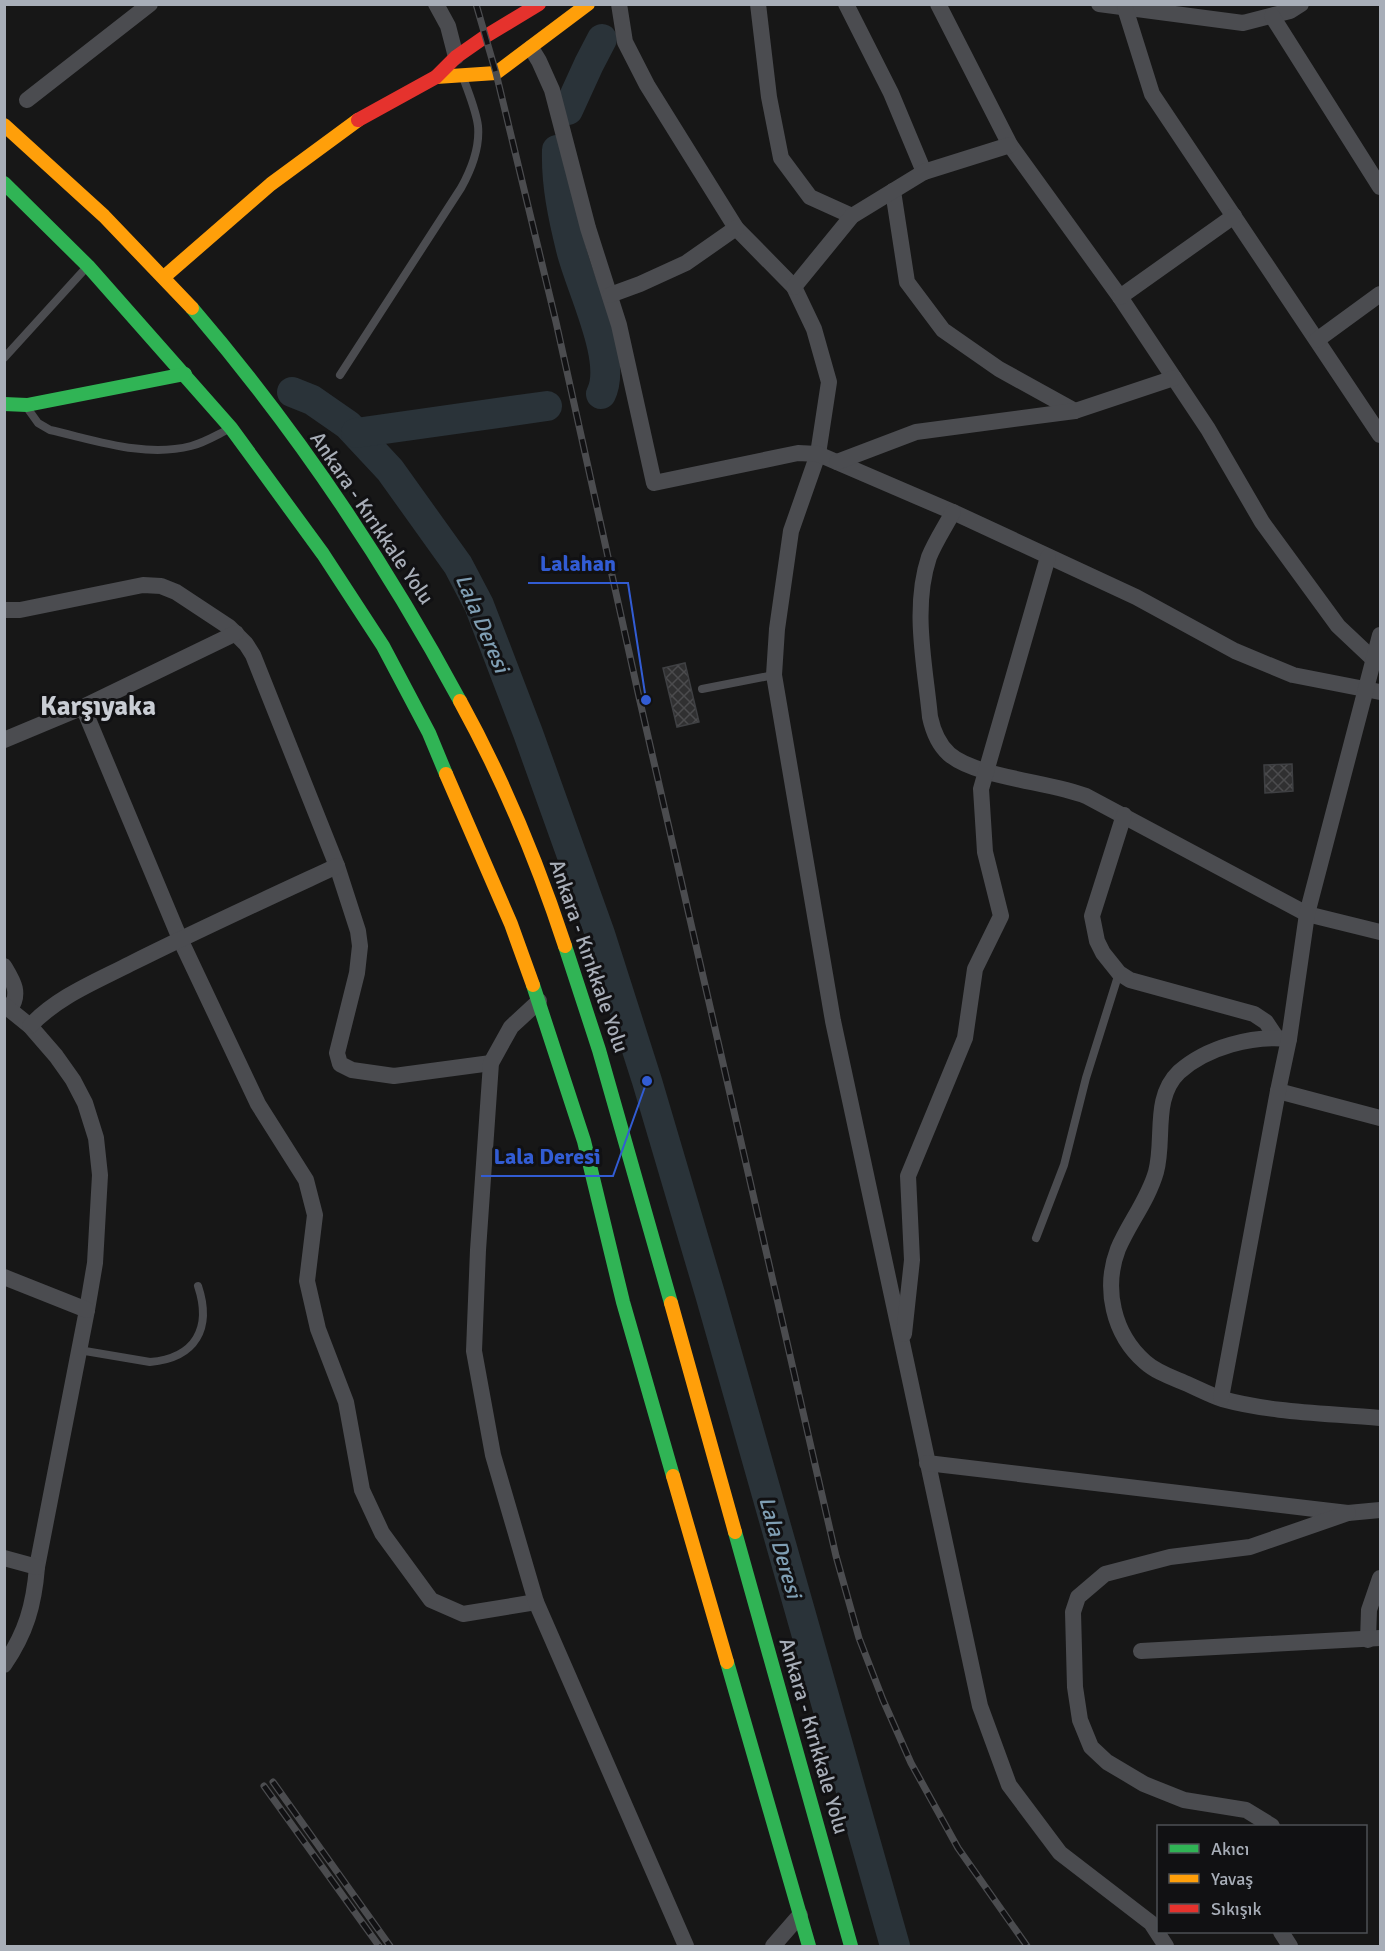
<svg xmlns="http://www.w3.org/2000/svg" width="1385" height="1951" viewBox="0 0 1385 1951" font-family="Signika,sans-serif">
<defs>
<pattern id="building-cross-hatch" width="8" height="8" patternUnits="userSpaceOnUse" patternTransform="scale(1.5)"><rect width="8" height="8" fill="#303031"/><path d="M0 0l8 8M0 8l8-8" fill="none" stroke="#4b4b4d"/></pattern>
</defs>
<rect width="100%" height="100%" fill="#171717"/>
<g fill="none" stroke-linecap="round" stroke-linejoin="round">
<g stroke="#2a3339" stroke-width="30">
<path d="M568 110 589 64 602 39"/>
<path d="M557 150C556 184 563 217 571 249 580 287 618 360 601 394"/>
<path d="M292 392 312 400 348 425 390 470 458 565 479 605 528 733 600 934 647 1081 710 1294 895 1946"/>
<path d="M356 433 547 406"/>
</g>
</g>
<g fill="url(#building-cross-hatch)" stroke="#3f4043" stroke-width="1.5">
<path d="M685 663 699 722 677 727 663 668Z"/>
<path d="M1292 764 1293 791 1265 793 1264 765Z"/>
</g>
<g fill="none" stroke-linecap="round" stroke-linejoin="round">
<g stroke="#4b4c50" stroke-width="8">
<path d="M4 358 85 269"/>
<path d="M340 375 461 188C471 170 480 148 478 126 476 110 468 92 463 77"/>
<path d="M28 409 38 423 50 430C95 440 145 458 191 446 203 443 215 436 225 431"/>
<path d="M702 689 774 675"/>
<path d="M1036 1238 1064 1165 1086 1078 1119 973"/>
<path d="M79 1350 150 1362C196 1358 212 1328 198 1286"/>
</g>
<g stroke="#4b4c50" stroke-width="16">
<path d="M436 4 448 26 456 57"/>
<path d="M619 4 625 42 647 85 736 228 794 287 814 329 829 382 818 454 791 531 777 629 774 675 833 1021 980 1706 1009 1785 1060 1853 1151 1923 1166 1946"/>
<path d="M758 4 769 97 781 158 810 197 852 216"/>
<path d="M846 4 891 93 924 172"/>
<path d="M938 4 1010 145 1120 297 1208 429 1262 522 1338 626 1373 659"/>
<path d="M1099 4 1243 23 1290 11 1301 4"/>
<path d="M1125 8 1152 94 1380 435"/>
<path d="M1272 16 1380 187"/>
<path d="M531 48 539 61 552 90 588 228 619 325 654 483 798 453 818 454 953 512 1136 597 1235 651 1293 675 1380 692"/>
<path d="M27 100 150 4"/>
<path d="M893 191 907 282 943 330 999 369 1075 411"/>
<path d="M794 287 852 216 924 172 1010 145"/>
<path d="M610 295 640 284 686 263 736 228"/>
<path d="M1120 297 1234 216"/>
<path d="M1317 340 1380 294"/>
<path d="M837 462 916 432 1075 411 1174 378"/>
<path d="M953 512C945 527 935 542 929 557 912 608 925 665 930 717 933 731 938 744 949 754 975 777 1050 782 1086 796L1307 914 1380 932"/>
<path d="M4 610H20L143 585 161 586 176 592 229 627 246 644 253 655 337 866 358 931 360 946 357 973 337 1053 340 1064 352 1070 394 1076 491 1063"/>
<path d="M83 707 180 939 258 1104 306 1180 315 1215 307 1281 318 1329 346 1402 362 1490 382 1533 431 1600 463 1614 536 1602"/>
<path d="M4 740 83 707 236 633"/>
<path d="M1124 815 1092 916 1097 941 1103 953 1119 973 1130 980 1254 1014 1266 1022 1276 1037"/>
<path d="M4 966C13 981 21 993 10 1009"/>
<path d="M539 1001 511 1027 491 1063 478 1250 474 1351 493 1455 536 1602 686 1946"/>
<path d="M4 1005 30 1026 56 1056 73 1080 85 1103 96 1138 100 1175 95 1263 87 1310 37 1567C34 1605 26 1633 4 1665"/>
<path d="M30 1026C57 997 95 982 130 964 198 930 268 898 337 866"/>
<path d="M1289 1039C1253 1035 1207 1047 1179 1072 1152 1098 1165 1139 1156 1172 1148 1200 1129 1223 1118 1249 1103 1288 1113 1334 1145 1362 1156 1372 1171 1377 1185 1383 1197 1388 1210 1395 1222 1399 1273 1413 1328 1413 1380 1418"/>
<path d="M1278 1091 1380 1118"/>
<path d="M4 1277 87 1310"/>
<path d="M904 1334 912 1260 908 1176 965 1038 975 969 1001 916 985 852 981 789 1048 557"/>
<path d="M1221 1398 1278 1091 1289 1039 1307 914 1380 635"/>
<path d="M927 1463 1348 1513 1380 1510"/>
<path d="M4 1558 37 1567"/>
<path d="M1368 1640 1369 1610 1380 1578"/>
<path d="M1141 1651 1380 1638"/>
<path d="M1272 1826 1246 1810 1184 1800 1144 1784 1107 1762 1091 1747 1080 1720 1075 1687 1073 1612 1078 1597 1105 1574 1170 1557 1250 1547 1348 1513"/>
<path d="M1281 1932 1290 1946"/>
<path d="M773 1946 800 1915"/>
</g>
<g stroke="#30b455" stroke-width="14">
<path d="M4 183 88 266 231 428 323 554 383 646 429 733 446 774"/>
<path d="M192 308C295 428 385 562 460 701"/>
<path d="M4 404 27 405 185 374"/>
<path d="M565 946 599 1050 671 1303"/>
<path d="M533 985 584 1141 623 1302 673 1476"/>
<path d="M735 1532 851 1946"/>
<path d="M727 1662 809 1946"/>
</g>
<g stroke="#ff9f0a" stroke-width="14">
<path d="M436 77 496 73 588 4"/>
<path d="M4 125 104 216 192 308"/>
<path d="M164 277 271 184 358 120"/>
<path d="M460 701C503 779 537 861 565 946"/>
<path d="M446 774 511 924 533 985"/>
<path d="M671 1303 735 1532"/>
<path d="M673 1476 727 1662"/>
</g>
<path stroke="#e5322d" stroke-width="14" d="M358 120 436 77 456 57 486 36 539 4"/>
<g stroke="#4b4c4f" stroke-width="7">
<g id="rail">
<path d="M476 4 496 73 556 322 639 697 836 1556 859 1638 883 1700 911 1763 958 1848 1027 1946"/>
<path d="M273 1782 390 1946"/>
<path d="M264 1786 379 1946"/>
</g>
</g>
<use href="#rail" stroke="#111113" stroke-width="4.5" stroke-dasharray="14" stroke-linecap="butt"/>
</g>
<g text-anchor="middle" stroke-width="6" stroke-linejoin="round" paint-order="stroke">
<g font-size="21" fill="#a8aeb8" stroke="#111113">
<text transform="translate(372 518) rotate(56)" y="7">Ankara - Kırıkkale Yolu</text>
<text transform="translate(589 956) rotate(71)" y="7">Ankara - Kırıkkale Yolu</text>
<text transform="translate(814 1736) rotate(74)" y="7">Ankara - Kırıkkale Yolu</text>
</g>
<g font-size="22" font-style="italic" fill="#7f9eb3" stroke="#111113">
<text transform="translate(483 623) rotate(67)" y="8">Lala Deresi</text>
<text transform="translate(781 1547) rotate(74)" y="8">Lala Deresi</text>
</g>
<g font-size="27" font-weight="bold" fill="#c9cdd4" stroke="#111113">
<text x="98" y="715">Karşıyaka</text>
</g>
</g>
<path fill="none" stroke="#325cd3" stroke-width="2" d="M646 700L628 583H528M647 1081L613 1176H481"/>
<g fill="#325cd3" stroke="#111113" stroke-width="2">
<circle cx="646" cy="700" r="6"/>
<circle cx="647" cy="1081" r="6"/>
</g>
<g font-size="22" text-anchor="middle" font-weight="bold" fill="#325cd3" stroke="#111113" stroke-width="6" stroke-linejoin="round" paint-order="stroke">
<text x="578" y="571">Lalahan</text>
<text x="547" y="1164">Lala Deresi</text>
</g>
<rect width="1385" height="1951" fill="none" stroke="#a8aeb8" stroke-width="12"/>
<rect x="1157" y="1825" width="210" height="108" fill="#111113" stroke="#4d5055" stroke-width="1.5"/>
<rect x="1169" y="1844" width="30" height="9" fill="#30b455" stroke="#4d5055" stroke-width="1.5"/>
<text x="1211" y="1855" font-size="18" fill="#a8aeb8">Akıcı</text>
<rect x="1169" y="1874" width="30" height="9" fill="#ff9f0a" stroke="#4d5055" stroke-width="1.5"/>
<text x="1211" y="1885" font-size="18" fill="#a8aeb8">Yavaş</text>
<rect x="1169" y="1904" width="30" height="9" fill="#e5322d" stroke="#4d5055" stroke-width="1.5"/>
<text x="1211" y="1915" font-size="18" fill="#a8aeb8">Sıkışık</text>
</svg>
